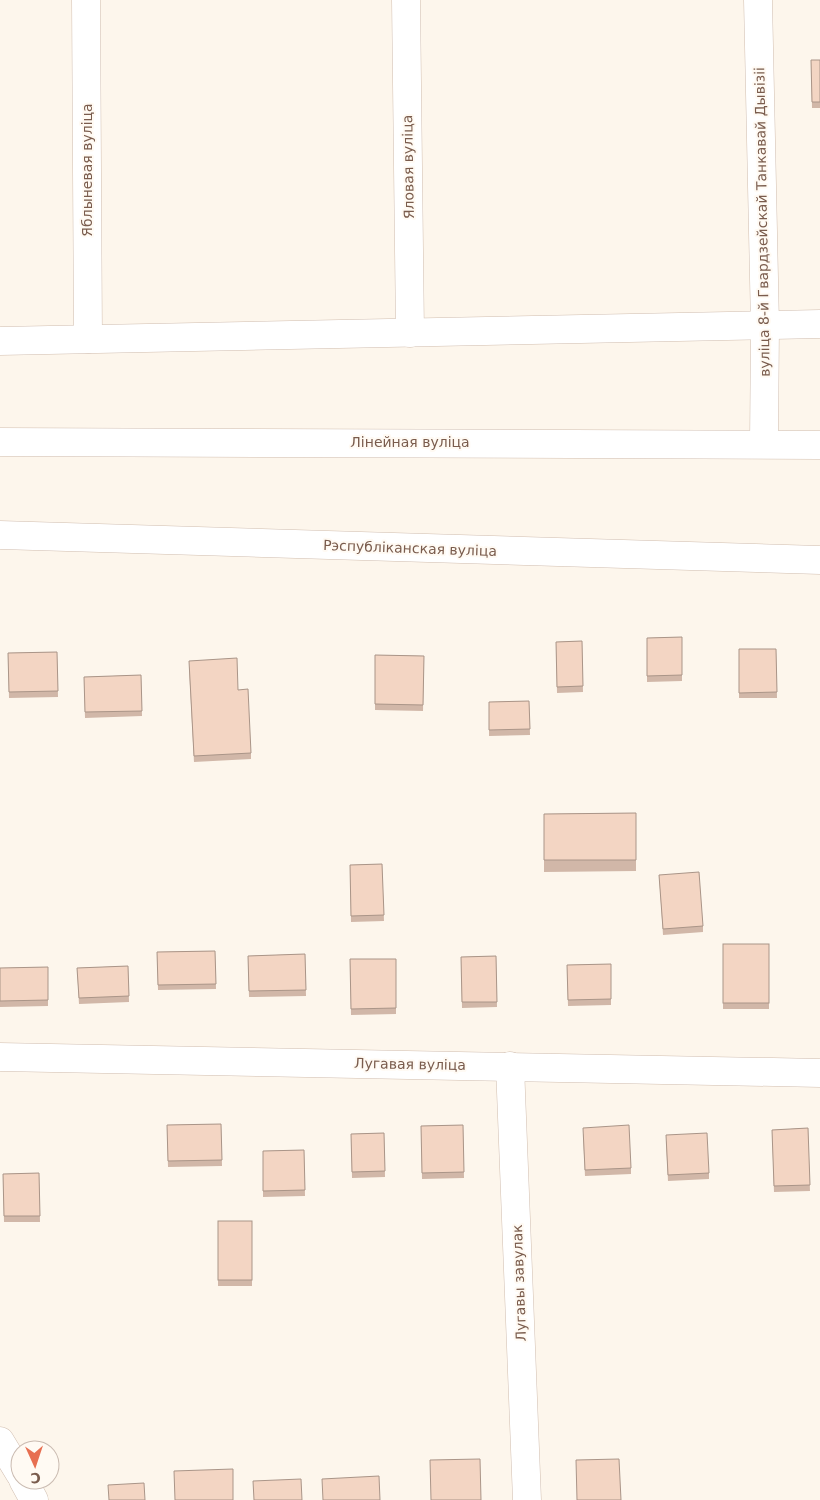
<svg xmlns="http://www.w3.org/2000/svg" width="820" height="1500" viewBox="0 0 820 1500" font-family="'DejaVu Sans',sans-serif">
<rect width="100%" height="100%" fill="#fdf6ec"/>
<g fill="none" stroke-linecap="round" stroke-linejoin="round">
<g stroke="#d1beb0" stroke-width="29">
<g id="minor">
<path d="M86 0 88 339"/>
<path d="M406 0 410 333"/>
<path d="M758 0 765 325 764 444"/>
<path d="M0 341 820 324"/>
<path d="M0 442 820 445"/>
<path d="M0 535 820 560"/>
<path d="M0 1057 820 1073"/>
<path d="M510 1066 527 1500"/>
<path d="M0 1441 20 1474"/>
<path d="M23 1480 34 1500"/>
</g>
</g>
<use href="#minor" stroke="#fff" stroke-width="28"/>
</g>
<g fill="#d1b7a8">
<path d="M811 60H820V108H812Z"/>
<path d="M682 637V681L647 682V638Z"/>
<path d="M582 641 583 692 557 693 556 642Z"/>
<path d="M739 649H776L777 698H739Z"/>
<path d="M57 652 58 697 9 698 8 653Z"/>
<path d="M375 655 424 656 423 711 375 710Z"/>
<path d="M189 667 238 690 251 753V759L194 762Z"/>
<path d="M141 675 142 716 85 718 84 677Z"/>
<path d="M529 701 530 735 489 736V702Z"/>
<path d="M636 813V871L544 872V814Z"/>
<path d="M382 864 384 921 351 922 350 865Z"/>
<path d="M659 875 703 926V932L663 935Z"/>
<rect x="723" y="944" width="46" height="65"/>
<path d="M215 951 216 989 158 990 157 952Z"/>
<path d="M305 954 306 996 249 997 248 956Z"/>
<path d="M496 956 497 1007 462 1008 461 957Z"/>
<path d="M350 959H396V1014L351 1015Z"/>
<path d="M611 964V1005L568 1006 567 965Z"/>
<path d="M128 966 129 1002 79 1004 77 968Z"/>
<path d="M48 967V1006L0 1007V968Z"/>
<path d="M221 1124 222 1166 168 1167 167 1125Z"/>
<path d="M463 1125 464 1178 422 1179 421 1126Z"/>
<path d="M808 1128 810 1191 774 1192 772 1130Z"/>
<path d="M384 1133 385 1177 352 1178 351 1134Z"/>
<path d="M583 1134 631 1168V1174L585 1176Z"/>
<path d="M666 1141 709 1173V1179L668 1181Z"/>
<path d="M304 1150 305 1196 263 1197V1151Z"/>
<path d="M39 1173 40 1222H4L3 1174Z"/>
<rect x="218" y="1221" width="34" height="65"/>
</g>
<g fill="#f3d5c3" stroke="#aa9588">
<path d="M811 60H820V102H812Z"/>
<path d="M682 637V675L647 676V638Z"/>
<path d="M582 641 583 686 557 687 556 642Z"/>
<path d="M739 649H776L777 692 739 693Z"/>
<path d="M57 652 58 691 9 692 8 653Z"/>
<path d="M375 655 424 656 423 705 375 704Z"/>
<path d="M237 658 238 690 248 689 251 753 194 756 189 661Z"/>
<path d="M141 675 142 711 85 712 84 677Z"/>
<path d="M529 701 530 729 489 730V702Z"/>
<path d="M636 813V860H544V814Z"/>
<path d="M382 864 384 915 351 916 350 865Z"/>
<path d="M699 872 703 926 663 929 659 875Z"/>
<rect x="723" y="944" width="46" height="59"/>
<path d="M215 951 216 984 158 985 157 952Z"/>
<path d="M305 954 306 990 249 991 248 956Z"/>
<path d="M496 956 497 1002H462L461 957Z"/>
<path d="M350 959H396V1008L351 1009Z"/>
<path d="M611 964V999L568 1000 567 965Z"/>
<path d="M128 966 129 996 79 998 77 968Z"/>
<path d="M48 967V1000L0 1001V968Z"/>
<path d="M221 1124 222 1160 168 1161 167 1125Z"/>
<path d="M463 1125 464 1172 422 1173 421 1126Z"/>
<path d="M629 1125 631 1168 585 1170 583 1128Z"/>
<path d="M808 1128 810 1185 774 1186 772 1130Z"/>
<path d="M384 1133 385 1171 352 1172 351 1134Z"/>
<path d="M707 1133 709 1173 668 1175 666 1135Z"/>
<path d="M304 1150 305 1190 263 1191V1151Z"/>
<path d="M39 1173 40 1216H4L3 1174Z"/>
<rect x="218" y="1221" width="34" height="59"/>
<path d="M480 1459 481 1500H431L430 1460Z"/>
<path d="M619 1459 621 1500H577L576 1460Z"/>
<path d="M233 1469V1500H175L174 1471Z"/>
<path d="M379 1476 380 1500H323L322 1479Z"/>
<path d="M301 1479 302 1500H254L253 1481Z"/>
<path d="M144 1483 145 1500H109L108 1485Z"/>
</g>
<g text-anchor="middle" stroke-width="4" stroke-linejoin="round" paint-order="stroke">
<g font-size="14" fill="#7a5c4d" stroke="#fffaf3">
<text transform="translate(408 167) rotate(-91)" y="5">Яловая вуліца</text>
<text transform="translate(87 170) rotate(-90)" y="5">Яблыневая вуліца</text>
<text transform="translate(762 222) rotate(-91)" y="5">вуліца 8-й Гвардзейскай Танкавай Дывізіі</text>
<text x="410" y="447">Лінейная вуліца</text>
<text transform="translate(410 548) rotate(2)" y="5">Рэспубліканская вуліца</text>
<text transform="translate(410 1064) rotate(1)" y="5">Лугавая вуліца</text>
<text transform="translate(519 1283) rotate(-92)" y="5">Лугавы завулак</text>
</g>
</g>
<g transform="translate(35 1465) rotate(177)"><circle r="24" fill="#fffaf3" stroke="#cabbb1"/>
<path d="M0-4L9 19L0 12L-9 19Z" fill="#e76f51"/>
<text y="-8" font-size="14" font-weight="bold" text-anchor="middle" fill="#7a5c4d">С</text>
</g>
</svg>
